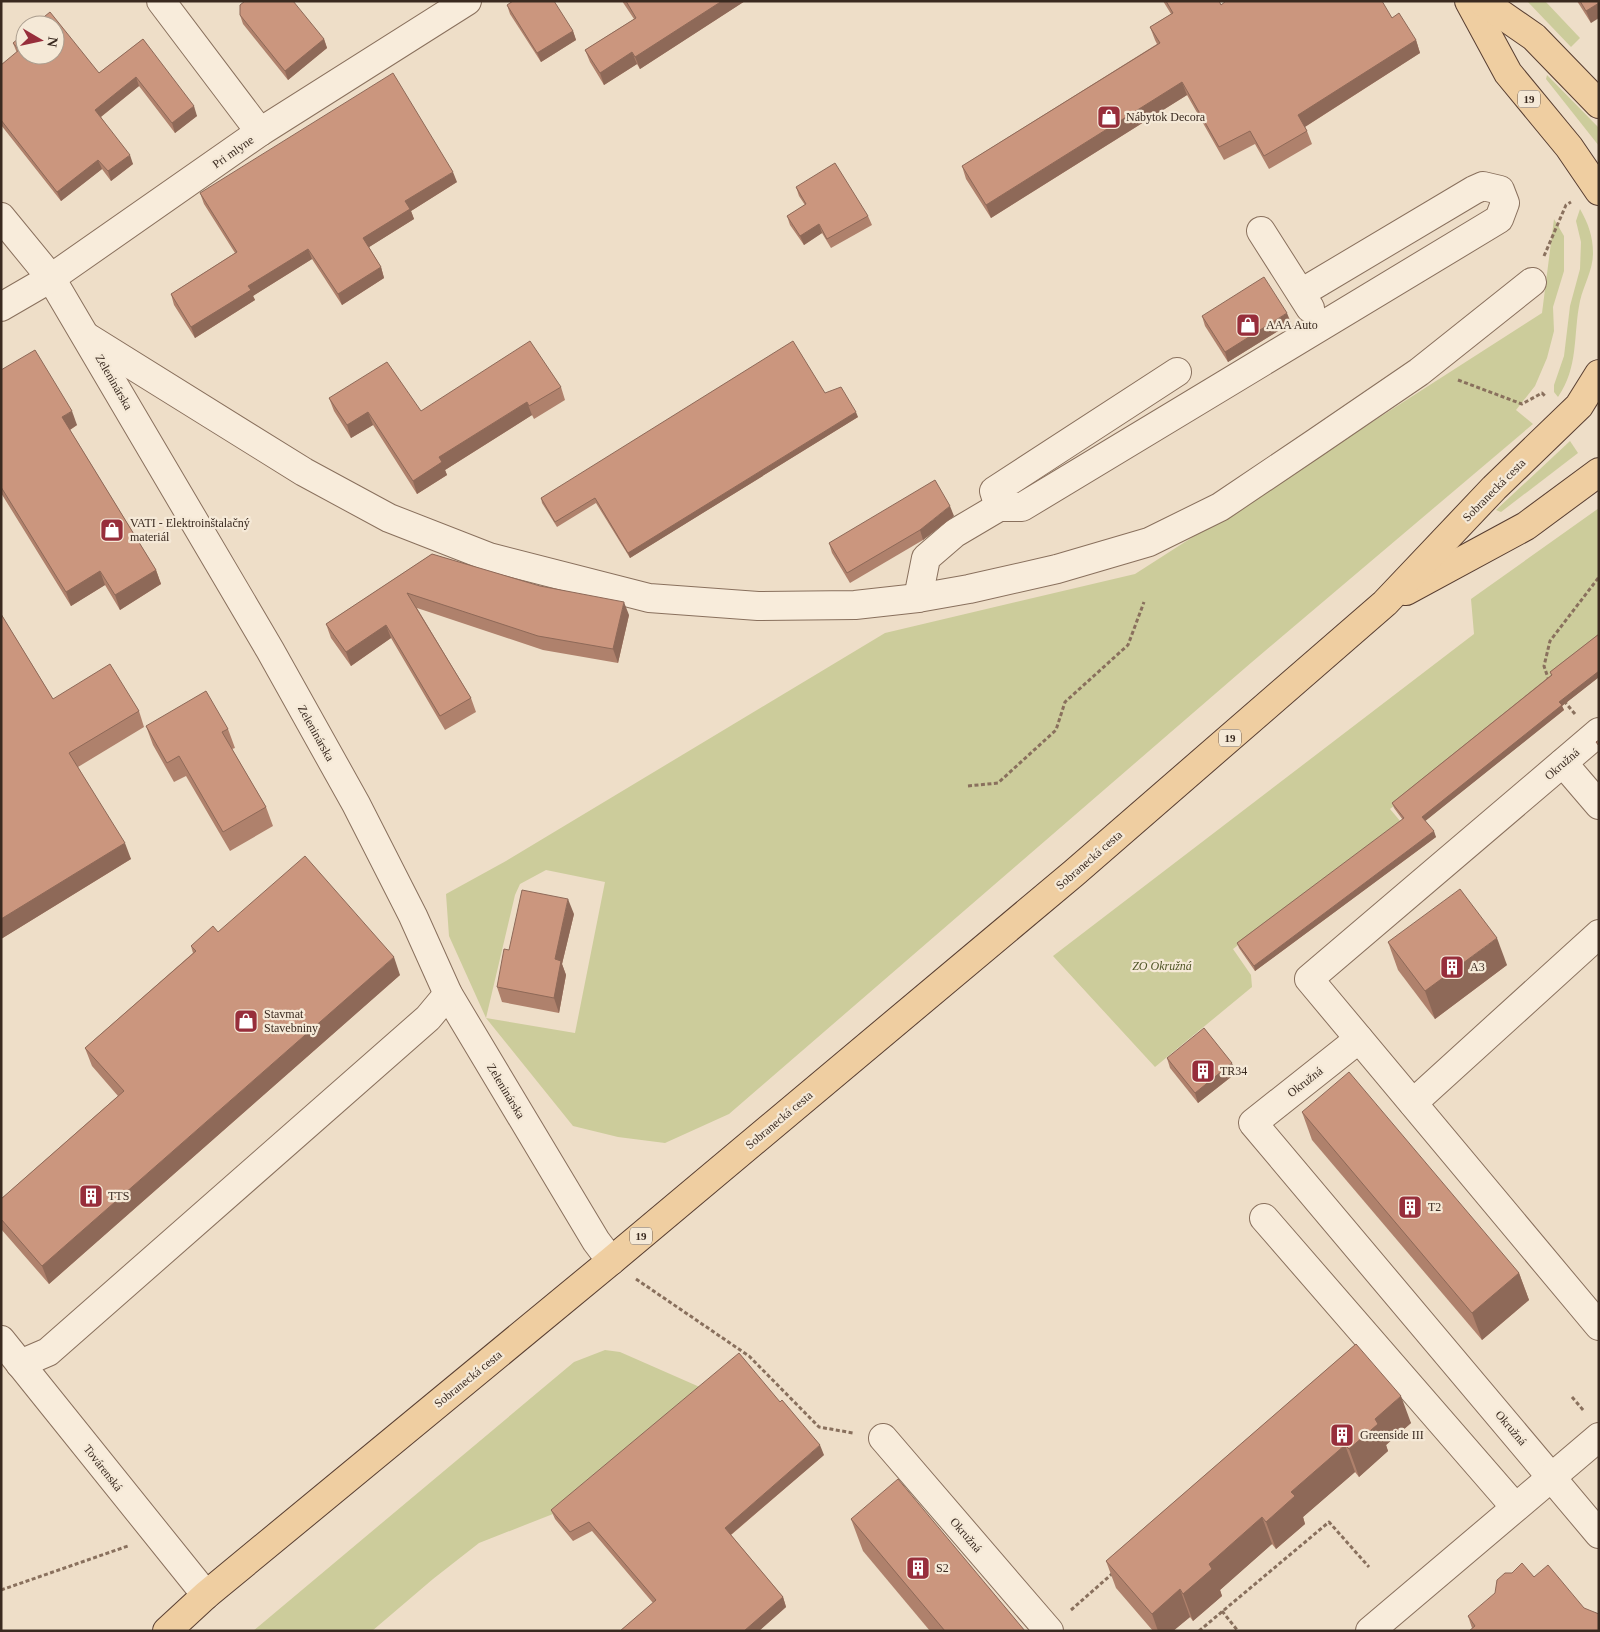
<svg xmlns="http://www.w3.org/2000/svg" width="1600" height="1632" viewBox="0 0 1600 1632" font-family="Georgia,serif">
<rect width="100%" height="100%" fill="#eedec8"/>
<g fill="#cccc9b" fill-rule="evenodd">
<path d="M1527 1H1545L1580 38 1571 47Z"/>
<path d="M1547 75 1599 128V146L1546 79Z"/>
<path d="M1580 209C1588 223 1593 236 1593 253 1593 270 1584 284 1580 301 1573 334 1579 367 1558 397L1554 392V385L1564 356 1570 306 1580 269 1581 242 1576 221Z"/>
<path d="M1554 219 1564 236V271L1553 307 1554 331 1547 358 1535 386 1516 410 1533 424 1252 662 729 1114 665 1143 618 1137 573 1126 486 1018 449 936 446 894 506 861 885 633 1135 574 1542 313ZM546 870 605 882 575 1033 486 1018 515 895 520 884Z"/>
<path d="M1570 441 1578 453 1501 512 1496 510Z"/>
<path d="M1599 508V640L1390 809 1401 822 1233 949 1251 975 1252 987 1155 1067 1053 956 1474 634 1471 599Z"/>
<path d="M605 1350 620 1352 702 1388 553 1514 479 1543 433 1579 372 1631H253L574 1362Z"/>
</g>
<g fill="none" stroke-linecap="round" stroke-linejoin="round">
<g stroke="#89705d" stroke-width="30">
<g id="minor">
<path d="M161 1 260 132"/>
<path d="M1 217 51 278 270 650 356 804 413 916 448 994 596 1241 611 1261"/>
<path d="M1261 231 1310 308"/>
<path d="M1 307 51 278 260 132 467 1"/>
<path d="M87 337 304 472 389 518 489 557 649 598 758 606 855 605 918 598 969 589 1057 569 1149 542 1220 507 1315 443 1419 372 1532 282"/>
<path d="M999 507 994 491 1177 372"/>
<path d="M918 598 926 558 955 533 999 507H1022L1499 219 1505 203 1500 190 1483 186 1474 190 1301 293"/>
<path d="M1599 732 1309 979 1599 1326"/>
<path d="M1563 763 1599 805"/>
<path d="M1359 1039 1253 1123 1599 1534"/>
<path d="M1413 1103 1599 934"/>
<path d="M1264 1218 1515 1507"/>
<path d="M1 1340 206 1595"/>
<path d="M20 1364 48 1352 428 1018 448 994"/>
<path d="M883 1438 1049 1631"/>
<path d="M1370 1631 1599 1437"/>
</g>
</g>
<g stroke="#583e31" stroke-width="30">
<g id="major">
<path d="M1469 1 1508 73 1569 147 1599 191"/>
<path d="M1482 1 1534 37 1599 104"/>
<path d="M1406 591 1526 526 1599 472"/>
<path d="M167 1631 206 1595 611 1261 1074 873 1385 603 1494 488 1579 406 1599 374"/>
</g>
</g>
<g stroke="#89705d" stroke-width="3" stroke-dasharray="4 2.5" stroke-linecap="butt">
<path d="M1544 256 1566 205 1571 202"/>
<path d="M1458 380 1522 404 1542 393 1545 396"/>
<path d="M1549 681 1544 666 1550 641 1599 577"/>
<path d="M1564 701 1575 714"/>
<path d="M968 786 998 783 1056 730 1065 702 1128 645 1144 602"/>
<path d="M636 1279 749 1356 819 1427 853 1433"/>
<path d="M1572 1397 1584 1411"/>
<path d="M1 1590 128 1546"/>
<path d="M1071 1610 1113 1573"/>
<path d="M1222 1611 1238 1631"/>
<path d="M1199 1631 1329 1522 1369 1567"/>
</g>
<use href="#minor" stroke="#f8ecdb" stroke-width="28"/>
<use href="#major" stroke="#efcea1" stroke-width="28"/>
</g>
<g fill="#af816c">
<path d="M622 1H745L640 69 637 64 604 85 590 62 585 50 634 19Z"/>
<path d="M1163 1H1219L1221 5 1392 18 1416 40 1420 53 1305 127 1307 131 1312 144 1269 169 1255 144 1224 160 1187 95 991 218 966 179 962 166 1157 44 1155 40 1150 27 1171 14Z"/>
<path d="M1577 1H1599L1591 23Z"/>
<path d="M507 5 573 31 576 40 541 62 510 14Z"/>
<path d="M240 15 324 39 327 48 288 80 243 24Z"/>
<path d="M143 39 197 116 175 133 139 86 101 117 133 164 111 181 102 169 61 201 1 125V65L17 53 13 43 99 73Z"/>
<path d="M457 182 411 211 414 219 369 247 381 267 384 278 342 305 312 259 253 296 255 300 195 338 174 305 171 294 235 253 204 204 200 193Z"/>
<path d="M796 187 868 216 872 225 831 248 822 233 804 245 790 225 787 216 805 205 799 196Z"/>
<path d="M1202 316 1291 323 1228 362 1205 326Z"/>
<path d="M1 370 77 425 70 430 156 570 161 584 120 610 105 585 71 606 1 493Z"/>
<path d="M561 387 565 400 534 419 532 415 445 470 447 475 417 494 373 425 351 438 334 411 329 398 421 411Z"/>
<path d="M825 393 858 417 630 558 596 503 557 527 542 503 541 498Z"/>
<path d="M954 516 923 540 850 583 832 553 829 543Z"/>
<path d="M432 554 629 615 618 663 543 650 417 608 471 698 476 712 445 730 391 638 351 666 331 638 326 624Z"/>
<path d="M1 614 53 699 139 711 144 727 78 767 131 859 1 939Z"/>
<path d="M1599 634V677L1562 706 1564 710 1425 821 1436 837 1255 971 1239 948 1237 943 1403 820 1394 808 1392 803 1551 675 1550 672Z"/>
<path d="M146 726 228 729 235 748 232 749 266 807 273 826 230 851 186 776 174 782 153 745Z"/>
<path d="M574 914 562 964 566 975 559 1013 502 1002 497 987 509 950Z"/>
<path d="M218 932 400 975 49 1284 1 1229V1199L118 1096 92 1066 85 1048 193 953 191 946Z"/>
<path d="M1388 942 1507 965 1435 1019 1398 970Z"/>
<path d="M1167 1058 1236 1073 1198 1103 1170 1068Z"/>
<path d="M1302 1112 1519 1273 1529 1300 1482 1340 1312 1140Z"/>
<path d="M1356 1344 1411 1423 1386 1445 1388 1451 1359 1477 1355 1472 1303 1517 1305 1524 1276 1549 1272 1544 1220 1590 1222 1596 1193 1621 1190 1617 1173 1631H1153L1116 1588 1106 1561Z"/>
<path d="M824 1455 731 1535 783 1597 786 1607 759 1631H620L653 1603 592 1531 573 1541 555 1519 551 1510Z"/>
<path d="M851 1519 1025 1631H930L863 1551Z"/>
<path d="M1534 1577 1584 1608 1472 1628 1468 1616Z"/>
</g>
<g fill="#8e6958">
<path d="M722 1H745L640 69 635 57Z"/>
<path d="M1599 3V18L1591 23 1586 11Z"/>
<path d="M573 31 576 40 541 62 537 53Z"/>
<path d="M324 39 327 48 288 80 285 71Z"/>
<path d="M1416 40 1420 53 1303 128 1298 115Z"/>
<path d="M632 52 637 64 604 85 600 73Z"/>
<path d="M136 77 139 86 98 119 95 110Z"/>
<path d="M1182 82 1187 95 991 218 986 205Z"/>
<path d="M194 106 197 116 175 133 172 123Z"/>
<path d="M130 155 133 164 111 181 108 171Z"/>
<path d="M98 160 102 169 61 201 57 192Z"/>
<path d="M453 172 457 182 411 211 414 219 366 249 363 238 405 201Z"/>
<path d="M819 224 822 233 804 245 800 236Z"/>
<path d="M308 249 312 259 253 296 255 300 195 338 191 327 248 286Z"/>
<path d="M381 267 384 278 342 305 338 294Z"/>
<path d="M1287 313 1291 323 1228 362 1225 352Z"/>
<path d="M527 402 532 415 445 470 447 475 417 494 413 481 439 457Z"/>
<path d="M72 411 77 425 68 431 62 417Z"/>
<path d="M368 412 373 425 351 438 347 425Z"/>
<path d="M856 412 858 417 630 558 628 553Z"/>
<path d="M950 506 954 516 923 540 920 530Z"/>
<path d="M156 570 161 584 120 610 115 595Z"/>
<path d="M100 571 105 585 71 606 66 592Z"/>
<path d="M624 602 629 615 618 663 613 649Z"/>
<path d="M386 625 391 638 351 666 346 652Z"/>
<path d="M1599 671V677L1562 706 1564 710 1424 822 1422 817 1559 702Z"/>
<path d="M1434 831 1436 837 1255 971 1254 966Z"/>
<path d="M125 843 131 859 1 939V919Z"/>
<path d="M568 899 574 914 562 964 566 975 559 1013 554 998 555 959Z"/>
<path d="M1497 938 1507 965 1435 1019 1425 991Z"/>
<path d="M394 957 400 975 49 1284 42 1266Z"/>
<path d="M1232 1063 1236 1073 1198 1103 1195 1093Z"/>
<path d="M1519 1273 1529 1300 1482 1340 1472 1313Z"/>
<path d="M1401 1396 1411 1423 1386 1445 1388 1451 1359 1477 1349 1449 1375 1419Z"/>
<path d="M820 1445 824 1455 728 1537 725 1528Z"/>
<path d="M1345 1445 1355 1472 1303 1517 1305 1524 1276 1549 1266 1522 1291 1492Z"/>
<path d="M1262 1517 1272 1544 1220 1590 1222 1596 1193 1621 1183 1594 1209 1564Z"/>
<path d="M1180 1589 1190 1617 1173 1631H1158L1152 1614Z"/>
<path d="M783 1597 786 1607 759 1631H744Z"/>
</g>
<g fill="#cb967e" stroke="#8e6958">
<path d="M245 1H293L324 39 285 71 240 15V5Z"/>
<path d="M513 1H554L573 31 537 53 507 5Z"/>
<path d="M626 1H722L635 57 632 52 600 73 585 50 636 18Z"/>
<path d="M1166 1H1219L1221 5 1226 1H1382L1392 18 1399 13 1416 40 1298 115 1307 131 1264 156 1250 131 1219 147 1182 82 986 205 962 166 1160 43 1150 27 1173 13Z"/>
<path d="M1580 1H1599V3L1586 11Z"/>
<path d="M50 12 99 73 143 39 194 106 172 123 136 77 95 110 130 155 108 171 98 160 57 192 1 120V65L19 50 13 43 25 33V55H55V25H34Z"/>
<path d="M393 73 453 172 405 201 410 209 363 238 381 267 338 294 308 249 248 286 251 290 191 327 171 294 237 252 200 193Z"/>
<path d="M835 163 868 216 827 239 819 224 800 236 787 216 806 204 796 187Z"/>
<path d="M1264 277 1287 313 1225 352 1202 316Z"/>
<path d="M530 341 561 387 529 406 527 402 439 457 442 462 413 481 368 412 347 425 329 398 387 362 421 411Z"/>
<path d="M793 341 825 393 841 387 856 412 628 553 595 498 555 522 541 498Z"/>
<path d="M35 350 72 411 62 417 156 570 115 595 100 571 66 592 1 487V370Z"/>
<path d="M935 480 950 506 920 530 847 573 829 543Z"/>
<path d="M432 554 540 586 624 602 613 649 538 636 407 593 471 698 440 716 386 625 346 652 326 624Z"/>
<path d="M1 614 53 699 110 664 139 711 69 753 125 843 1 919Z"/>
<path d="M1599 634V671L1559 702 1562 705 1422 817 1434 831 1254 966 1237 943 1404 818 1392 803 1552 675 1550 672Z"/>
<path d="M206 691 228 729 222 732 266 807 223 832 179 756 167 763 146 726Z"/>
<path d="M1599 740V746L1596 742Z"/>
<path d="M305 856 394 957 42 1266 1 1219V1199L124 1091 85 1048 196 951 191 946 213 926 218 932Z"/>
<path d="M1460 889 1497 938 1425 991 1388 942Z"/>
<path d="M522 890 568 899 555 959 561 961 554 998 497 987 504 949 509 950Z"/>
<path d="M1204 1028 1232 1063 1195 1093 1167 1058Z"/>
<path d="M1349 1072 1519 1273 1472 1313 1302 1112Z"/>
<path d="M1356 1344 1401 1396 1375 1419 1378 1424 1349 1449 1345 1445 1291 1492 1295 1496 1266 1522 1262 1517 1209 1564 1212 1569 1183 1594 1180 1589 1152 1614 1106 1561Z"/>
<path d="M739 1353 780 1402 782 1400 820 1445 725 1528 783 1597 744 1631H620L656 1600 589 1522 570 1532 551 1510Z"/>
<path d="M898 1479 1025 1631H945L851 1519Z"/>
<path d="M1522 1563 1534 1577 1548 1565 1584 1608 1599 1614V1631H1469L1475 1626 1468 1616 1495 1593 1497 1580 1505 1573H1512Z"/>
</g>
<defs>
<g id="shop-square" transform="scale(1.25)"><rect x="-9" y="-9" width="18" height="18" rx="4" fill="#972e3b" stroke="#f5e9d7"/><path d="M-5-2.5h2.3a2.7 3.5 0 0 1 5.4 0H5L5.5 6h-11ZM-1.5-2.5h3a1.5 2.3 0 0 0-3 0Z" fill="#fff"/></g>
<g id="building-square" transform="scale(1.25)"><rect x="-9" y="-9" width="18" height="18" rx="4" fill="#972e3b" stroke="#f5e9d7"/><path d="M-4-6H4V6H1V3H-1V6H-4ZM-2.5-4.3h1.7v1.8h-1.7ZM.8-4.3h1.7v1.8H.8ZM-2.5-1h1.7V.8h-1.7ZM.8-1h1.7V.8H.8Z" fill="#fff"/></g>
</defs>
<g fill-rule="evenodd">
<use href="#shop-square" x="1109" y="117"/>
<use href="#shop-square" x="1248" y="325"/>
<use href="#shop-square" x="112" y="530"/>
<use href="#building-square" x="1452" y="967"/>
<use href="#shop-square" x="246" y="1021"/>
<use href="#building-square" x="1203" y="1071"/>
<use href="#building-square" x="91" y="1196"/>
<use href="#building-square" x="1410" y="1207"/>
<use href="#building-square" x="1342" y="1435"/>
<use href="#building-square" x="918" y="1568"/>
</g>
<g text-anchor="middle" stroke-width="4.5" stroke-linejoin="round" paint-order="stroke">
<g fill="#f5e9d7" stroke="#726357" stroke-width="1">
<rect x="1518" y="90.5" width="22" height="17" rx="4"/>
<rect x="1219" y="729.5" width="22" height="17" rx="4"/>
<rect x="630" y="1227.5" width="22" height="17" rx="4"/>
</g>
<g font-size="11" font-weight="bold" fill="#3a2a20">
<text x="1529" y="103">19</text>
<text x="1230" y="742">19</text>
<text x="641" y="1240">19</text>
</g>
<g font-size="12" fill="#3a2a20" stroke="#f5e9d7" text-anchor="start">
<text x="1126" y="121">Nábytok Decora</text>
<text x="1266" y="329">AAA Auto</text>
<text x="130" y="527">VATI - Elektroinštalačný<tspan x="130" dy="14">materiál</tspan></text>
<text x="1470" y="971">A3</text>
<text x="264" y="1018">Stavmat<tspan x="264" dy="14">Stavebniny</tspan></text>
<text x="1220" y="1075">TR34</text>
<text x="108" y="1200">TTS</text>
<text x="1428" y="1211">T2</text>
<text x="1360" y="1439">Greenside III</text>
<text x="936" y="1572">S2</text>
</g>
<g font-size="12" fill="#3a2a20" stroke="#f5e9d7">
<text transform="translate(233 152) rotate(-35)" y="4">Pri mlyne</text>
<text transform="translate(114 382) rotate(60)" y="4">Zeleninárska</text>
<text transform="translate(1494 490) rotate(-45)" y="4">Sobranecká cesta</text>
<text transform="translate(316 733) rotate(61)" y="4">Zeleninárska</text>
<text transform="translate(1562 764) rotate(-41)" y="4">Okružná</text>
<text transform="translate(1089 860) rotate(-41)" y="4">Sobranecká cesta</text>
<text transform="translate(1305 1082) rotate(-38)" y="4">Okružná</text>
<text transform="translate(506 1091) rotate(59)" y="4">Zeleninárska</text>
<text transform="translate(779 1120) rotate(-40)" y="4">Sobranecká cesta</text>
<text transform="translate(468 1379) rotate(-39)" y="4">Sobranecká cesta</text>
<text transform="translate(1511 1428) rotate(50)" y="4">Okružná</text>
<text transform="translate(103 1468) rotate(52)" y="4">Továrenská</text>
<text transform="translate(966 1535) rotate(49)" y="4">Okružná</text>
</g>
<g font-size="12" font-style="italic" fill="#505627" stroke="#f5e9d7">
<text x="1162" y="970">ZO Okružná</text>
</g>
</g>
<rect width="1600" height="1632" fill="none" stroke="#3a2a20" stroke-width="5"/>
<g transform="translate(40 40) rotate(99)"><circle r="24" fill="#f5e9d7" stroke="#aa9d8e"/>
<path d="M0-4L9 19L0 12L-9 19Z" fill="#972e3b"/>
<text y="-8" font-size="14" font-weight="bold" text-anchor="middle" fill="#3a2a20">N</text>
</g>
</svg>
